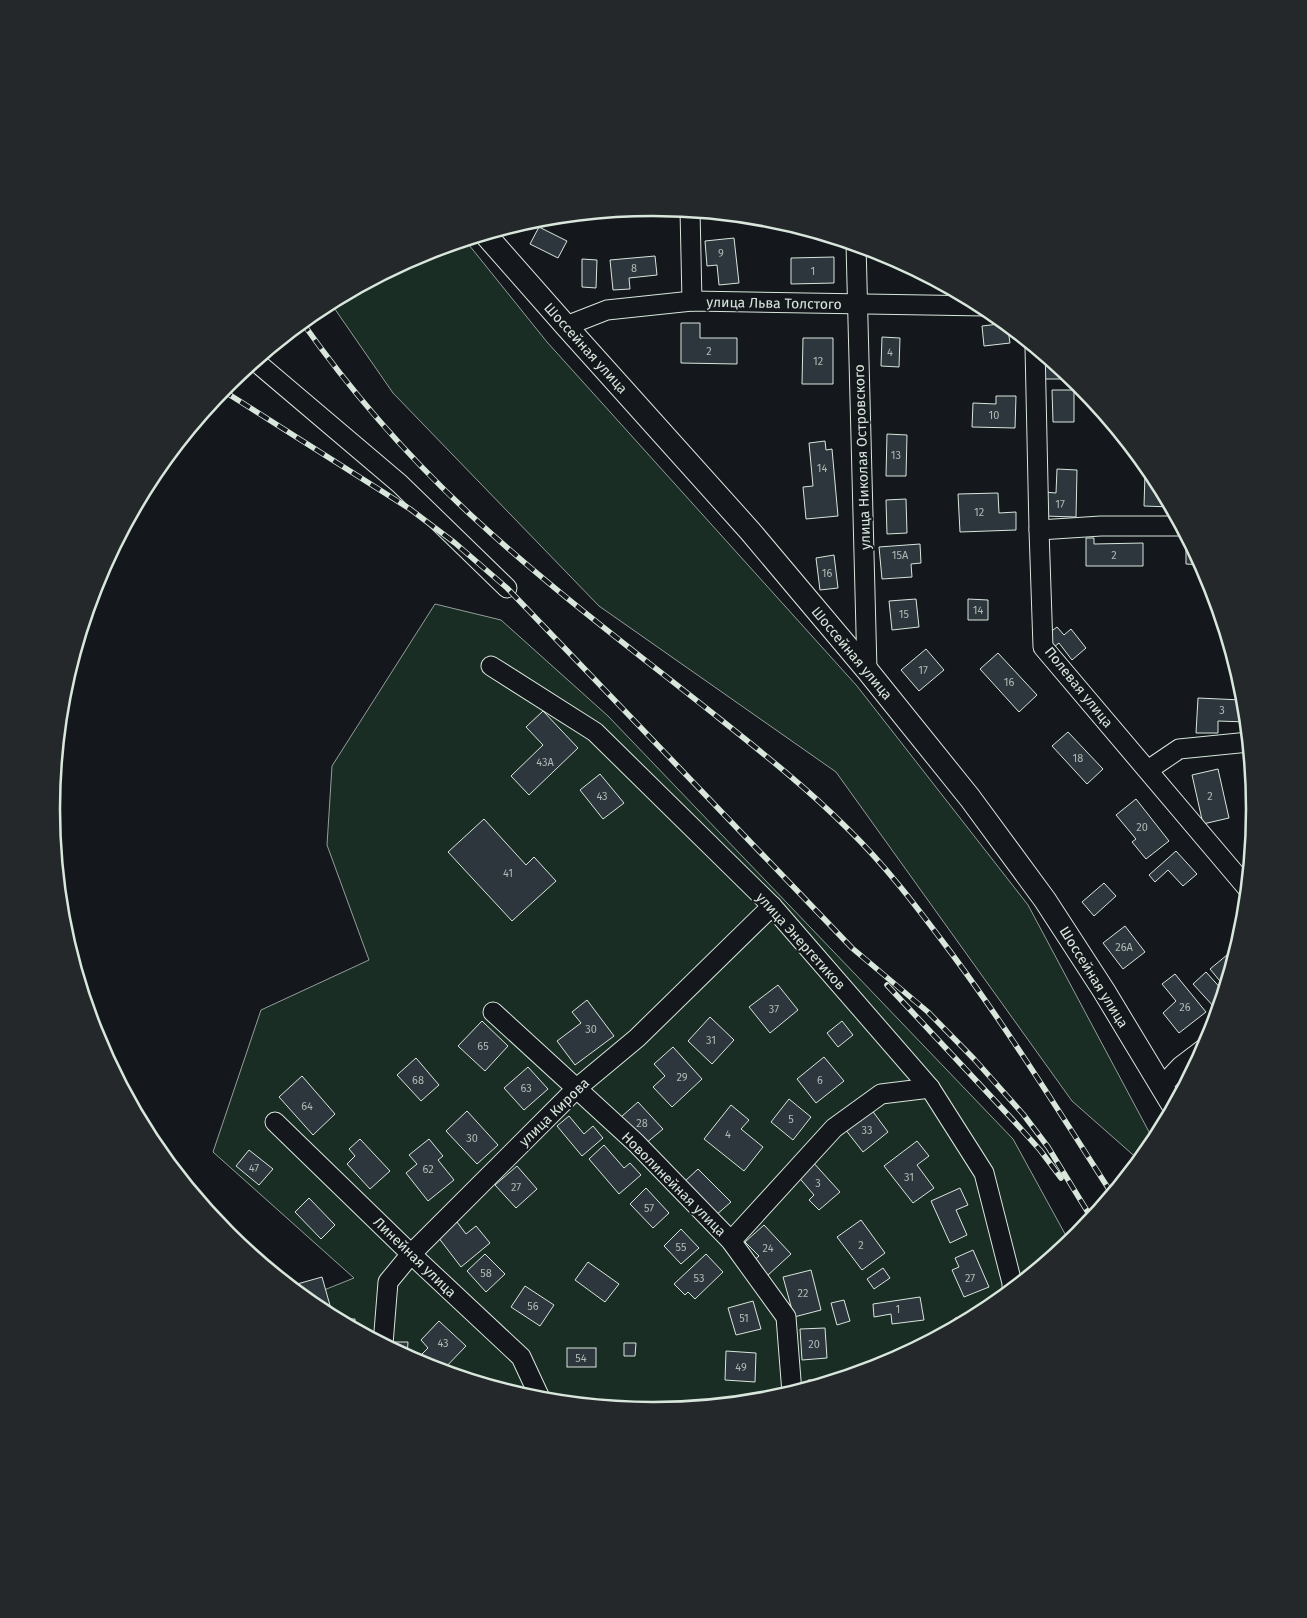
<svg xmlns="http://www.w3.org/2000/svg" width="1307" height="1618" viewBox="0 0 1307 1618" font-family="'Fira Sans',sans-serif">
<rect width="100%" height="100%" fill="#14181c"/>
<g fill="#1a2d24" stroke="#939e99">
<path d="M465 240 547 342 857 686 1028 905 1155 1143 1140 1161 1072 1101 836 772 599 606 393 393 330 302 423 252Z"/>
<path d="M435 604 501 620 608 716 1013 1139 1070 1243 988 1310 884 1366 771 1400 653 1411 536 1400 423 1365 319 1310 304 1298 354 1278 213 1152 261 1010 369 960 327 845 332 766Z"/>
</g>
<g fill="#2c363c" stroke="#d8e6dc">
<path d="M539 227 567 241 558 258 530 244Z"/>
<path d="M734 238 739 283 719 285 717 265 707 266 705 241Z"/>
<path d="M655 256 657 275 629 278 630 289 613 290 610 260Z"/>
<path d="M834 257V283L791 284V258Z"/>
<path d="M582 259 597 260 596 288 582 287Z"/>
<path d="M681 323H700V338H737V364L681 363Z"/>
<path d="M1007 323 1010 343 984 346 982 326Z"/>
<path d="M882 337 900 338 899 367 881 366Z"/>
<path d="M803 338H833V384H802Z"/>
<path d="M1042 352 1063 370V379H1043Z"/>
<path d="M1052 390H1074V422H1053Z"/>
<path d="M996 396H1016L1015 428 972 427 973 403 996 404Z"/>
<path d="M887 434 907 435 906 476H886Z"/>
<path d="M825 441 826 450 832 449 838 516 806 519 803 487 813 486 809 443Z"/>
<path d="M1057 469 1077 470 1076 517 1044 516V492L1056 493Z"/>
<path d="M1145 474 1154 475 1171 507 1144 506Z"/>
<path d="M998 493 999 513 1016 512V530L960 532 958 494Z"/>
<path d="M906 499 907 533 887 534 886 500Z"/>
<path d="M1186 535 1203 565 1186 564Z"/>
<path d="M1086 538H1094V544L1143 543V566H1086Z"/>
<path d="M920 544 921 563 911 564 912 577 882 579 879 547Z"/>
<path d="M834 555 838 588 820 590 816 558Z"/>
<path d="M916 599 919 627 892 630 889 601Z"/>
<path d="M968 599 988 600V620H968Z"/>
<path d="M1057 627 1064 635 1071 629 1086 648 1072 660 1059 643 1054 647 1045 636Z"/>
<path d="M926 649 944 670 919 691 901 670Z"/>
<path d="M998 653 1037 695 1019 712 980 669Z"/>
<path d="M1242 688 1244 692 1247 722 1218 721V733H1196L1198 698 1242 700Z"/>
<path d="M543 711 578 748 529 795 511 776 543 745 526 727Z"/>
<path d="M1068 732 1103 769 1087 784 1052 746Z"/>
<path d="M1218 769 1229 818 1203 824 1192 775Z"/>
<path d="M600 774 624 803 603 819 580 790Z"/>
<path d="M1136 799 1169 841 1146 859 1132 842 1136 839 1116 815Z"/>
<path d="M484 819 526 865 534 857 556 881 512 921 448 852Z"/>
<path d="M1176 851 1197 874 1183 886 1168 870 1155 882 1149 875Z"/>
<path d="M1104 883 1116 896 1094 916 1082 902Z"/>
<path d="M1125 926 1145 952 1123 969 1103 943Z"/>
<path d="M1233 950 1236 954 1227 984 1224 986 1210 969Z"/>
<path d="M1206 972 1224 992 1221 1002 1215 1008 1193 984Z"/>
<path d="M1175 974 1206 1012 1179 1033 1163 1013 1176 1001 1162 984Z"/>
<path d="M778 985 798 1010 770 1033 749 1007Z"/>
<path d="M587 1000 614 1036 575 1065 557 1041 581 1023 572 1012Z"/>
<path d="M710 1017 734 1040 712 1064 688 1041Z"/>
<path d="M482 1021 508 1046 485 1071 458 1046Z"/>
<path d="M842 1021 853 1035 838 1047 827 1033Z"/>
<path d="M673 1047 702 1079 672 1107 653 1087 665 1076 654 1064Z"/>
<path d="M824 1057 844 1081 816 1103 797 1079Z"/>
<path d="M416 1058 439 1085 421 1101 397 1075Z"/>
<path d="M528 1067 548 1089 524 1110 504 1088Z"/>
<path d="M302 1076 335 1114 313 1135 279 1097Z"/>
<path d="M789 1099 811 1117 793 1140 771 1122Z"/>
<path d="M638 1102 663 1129 645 1144 621 1117Z"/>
<path d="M731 1105 749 1120 741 1129 763 1147 744 1171 704 1139Z"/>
<path d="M871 1109 888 1132 863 1152 845 1129Z"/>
<path d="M467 1111 498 1145 477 1164 446 1131Z"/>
<path d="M569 1116 584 1134 593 1126 603 1138 582 1156 557 1126Z"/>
<path d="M360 1139 390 1171 370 1189 347 1164 355 1156 349 1149Z"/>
<path d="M429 1139 443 1156 438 1160 454 1180 428 1201 406 1173 417 1164 409 1155Z"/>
<path d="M917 1141 929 1156 917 1165 934 1188 913 1203 884 1166Z"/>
<path d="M604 1145 624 1168 630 1163 641 1175 619 1194 589 1159Z"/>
<path d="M249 1150 273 1169 259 1185 236 1166Z"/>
<path d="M811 1160 840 1192 819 1210 809 1200 814 1195 796 1174Z"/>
<path d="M517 1166 537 1189 516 1208 495 1185Z"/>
<path d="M698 1169 731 1202 715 1216 683 1183Z"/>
<path d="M646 1188 669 1213 653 1228 630 1204Z"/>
<path d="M960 1188 968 1205 956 1210 967 1235 950 1243 931 1201Z"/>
<path d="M309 1198 335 1225 321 1239 295 1212Z"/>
<path d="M861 1220 885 1253 862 1270 837 1237Z"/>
<path d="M457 1222 466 1234 476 1226 490 1243 461 1267 438 1237Z"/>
<path d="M764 1225 791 1254 767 1276 753 1261 759 1256 745 1242Z"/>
<path d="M681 1229 699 1248 681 1264 664 1246Z"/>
<path d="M973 1250 989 1287 964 1297 952 1270 959 1267 955 1258Z"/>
<path d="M485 1254 505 1274 486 1292 467 1271Z"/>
<path d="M706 1254 723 1272 695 1299 688 1292 685 1295 674 1284Z"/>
<path d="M588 1262 619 1284 605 1302 575 1280Z"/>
<path d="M883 1268 890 1278 874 1289 867 1279Z"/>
<path d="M811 1270 821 1310 794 1317 783 1277Z"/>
<path d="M322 1277 331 1309 322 1311 290 1286Z"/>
<path d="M525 1286 554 1305 540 1326 511 1307Z"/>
<path d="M920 1297 924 1320 892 1324 891 1314 874 1317 873 1304Z"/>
<path d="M844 1300 850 1321 837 1325 831 1303Z"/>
<path d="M753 1301 761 1329 736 1335 728 1308Z"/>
<path d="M955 1318H972L955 1327Z"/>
<path d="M335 1319H355V1329Z"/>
<path d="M439 1321 466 1346 442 1371 432 1368 420 1356 428 1348 421 1340Z"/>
<path d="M825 1328 827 1358 802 1360 800 1329Z"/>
<path d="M389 1342H408L407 1357 389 1347Z"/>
<path d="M624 1343H636L635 1356H624Z"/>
<rect x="567" y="1348" width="29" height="19"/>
<path d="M726 1351 756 1353 755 1382 725 1380Z"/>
<path d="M808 1380H831V1382L808 1388Z"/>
</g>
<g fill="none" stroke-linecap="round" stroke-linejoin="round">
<g stroke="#d8e6dc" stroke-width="21">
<g id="minor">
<path d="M690 210 692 301"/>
<path d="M856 244 867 670"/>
<path d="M566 326 607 310 692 301 985 306"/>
<path d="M1035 347 1039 530 1043 647 1248 889"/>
<path d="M255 361 400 484 507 588"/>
<path d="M1039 530 1101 526H1182"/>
<path d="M491 666 595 732 772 906 930 1088 984 1173 1012 1283V1290"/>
<path d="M1148 770 1179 749 1249 742"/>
<path d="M493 1012 636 1143 731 1241 786 1317 792 1393"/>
<path d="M1162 1086 1181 1066 1206 1047"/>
<path d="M275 1122 411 1254 521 1357 541 1400"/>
<path d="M731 1241 834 1128 881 1094 930 1088"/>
<path d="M383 1344 388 1282 411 1254 577 1088 637 1038 772 906"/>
</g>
</g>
<g stroke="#d8e6dc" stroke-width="24">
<path id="major" d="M485 234 566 326 750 531 867 670 970 798 1045 900 1104 991 1174 1107"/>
</g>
<use href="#minor" stroke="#14181c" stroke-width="19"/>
<use href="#major" stroke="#14181c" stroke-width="22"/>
<g stroke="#d8e6dc" stroke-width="5.5">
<g id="rail">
<path d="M302 322C352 393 409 458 473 517 551 589 637 653 720 719 764 754 808 789 848 829 887 867 919 910 952 954 1009 1031 1060 1113 1112 1194"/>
<path d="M222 390 410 509 455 543 507 588 852 948 928 1012 975 1060 1023 1114 1048 1147 1092 1219"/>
<path d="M887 985 1012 1119 1040 1150 1061 1178"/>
</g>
</g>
<use href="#rail" stroke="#14181c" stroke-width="4" stroke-dasharray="11" stroke-linecap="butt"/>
</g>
<g text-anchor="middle" stroke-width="4" stroke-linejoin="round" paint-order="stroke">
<g font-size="11" fill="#adbab4">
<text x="721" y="257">9</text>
<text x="634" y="272">8</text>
<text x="813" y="275">1</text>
<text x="709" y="355">2</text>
<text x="890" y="356">4</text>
<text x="818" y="365">12</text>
<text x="994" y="419">10</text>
<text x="896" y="459">13</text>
<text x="822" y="472">14</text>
<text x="1060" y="508">17</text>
<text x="979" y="516">12</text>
<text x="900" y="559">15А</text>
<text x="1114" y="559">2</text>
<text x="827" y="577">16</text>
<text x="978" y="614">14</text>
<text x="904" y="618">15</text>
<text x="923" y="674">17</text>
<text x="1009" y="686">16</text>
<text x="1222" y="714">3</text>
<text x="1078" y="762">18</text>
<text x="545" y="766">43А</text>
<text x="602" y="800">43</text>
<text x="1210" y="800">2</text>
<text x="1142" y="831">20</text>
<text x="508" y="877">41</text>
<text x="1124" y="951">26А</text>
<text x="1185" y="1011">26</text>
<text x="774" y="1013">37</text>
<text x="591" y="1033">30</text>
<text x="711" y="1044">31</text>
<text x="483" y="1050">65</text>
<text x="682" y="1081">29</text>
<text x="418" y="1084">68</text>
<text x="820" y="1084">6</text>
<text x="526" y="1092">63</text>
<text x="307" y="1110">64</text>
<text x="791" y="1123">5</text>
<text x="642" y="1127">28</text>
<text x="867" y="1134">33</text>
<text x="728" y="1138">4</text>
<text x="472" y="1142">30</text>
<text x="254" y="1172">47</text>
<text x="428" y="1173">62</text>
<text x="909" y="1181">31</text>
<text x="818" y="1187">3</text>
<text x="516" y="1191">27</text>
<text x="649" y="1212">57</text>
<text x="861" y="1249">2</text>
<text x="681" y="1251">55</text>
<text x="768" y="1252">24</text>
<text x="486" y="1277">58</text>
<text x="699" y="1282">53</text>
<text x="970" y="1282">27</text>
<text x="803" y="1297">22</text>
<text x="533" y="1310">56</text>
<text x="898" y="1313">1</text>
<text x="744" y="1322">51</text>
<text x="443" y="1347">43</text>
<text x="814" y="1348">20</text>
<text x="581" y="1362">54</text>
<text x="741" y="1371">49</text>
</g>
<g font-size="14" fill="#d8e6dc" stroke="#14181c">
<text transform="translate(774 303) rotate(1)" y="5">улица Льва Толстого</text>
<text transform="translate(586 348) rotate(48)" y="5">Шоссейная улица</text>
<text transform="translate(862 457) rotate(-92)" y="5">улица Николая Островского</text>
<text transform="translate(852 653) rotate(50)" y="5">Шоссейная улица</text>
<text transform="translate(1079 687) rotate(51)" y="5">Полевая улица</text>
<text transform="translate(801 941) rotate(48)" y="5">улица Энергетиков</text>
<text transform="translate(1094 977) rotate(58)" y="5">Шоссейная улица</text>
<text transform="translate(554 1112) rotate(-44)" y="5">улица Кирова</text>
<text transform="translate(674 1184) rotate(45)" y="5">Новолинейная улица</text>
<text transform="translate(415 1257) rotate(44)" y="5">Линейная улица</text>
</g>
</g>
<path d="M0 0H1307V1618H0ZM60 809a593 593 0 1 1 1186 0a593 593 0 1 1-1186 0Z" fill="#24282b" fill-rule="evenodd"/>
<path fill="none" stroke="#d8e6dc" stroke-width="2.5" d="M60 809a593 593 0 1 1 1186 0a593 593 0 1 1-1186 0Z"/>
</svg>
